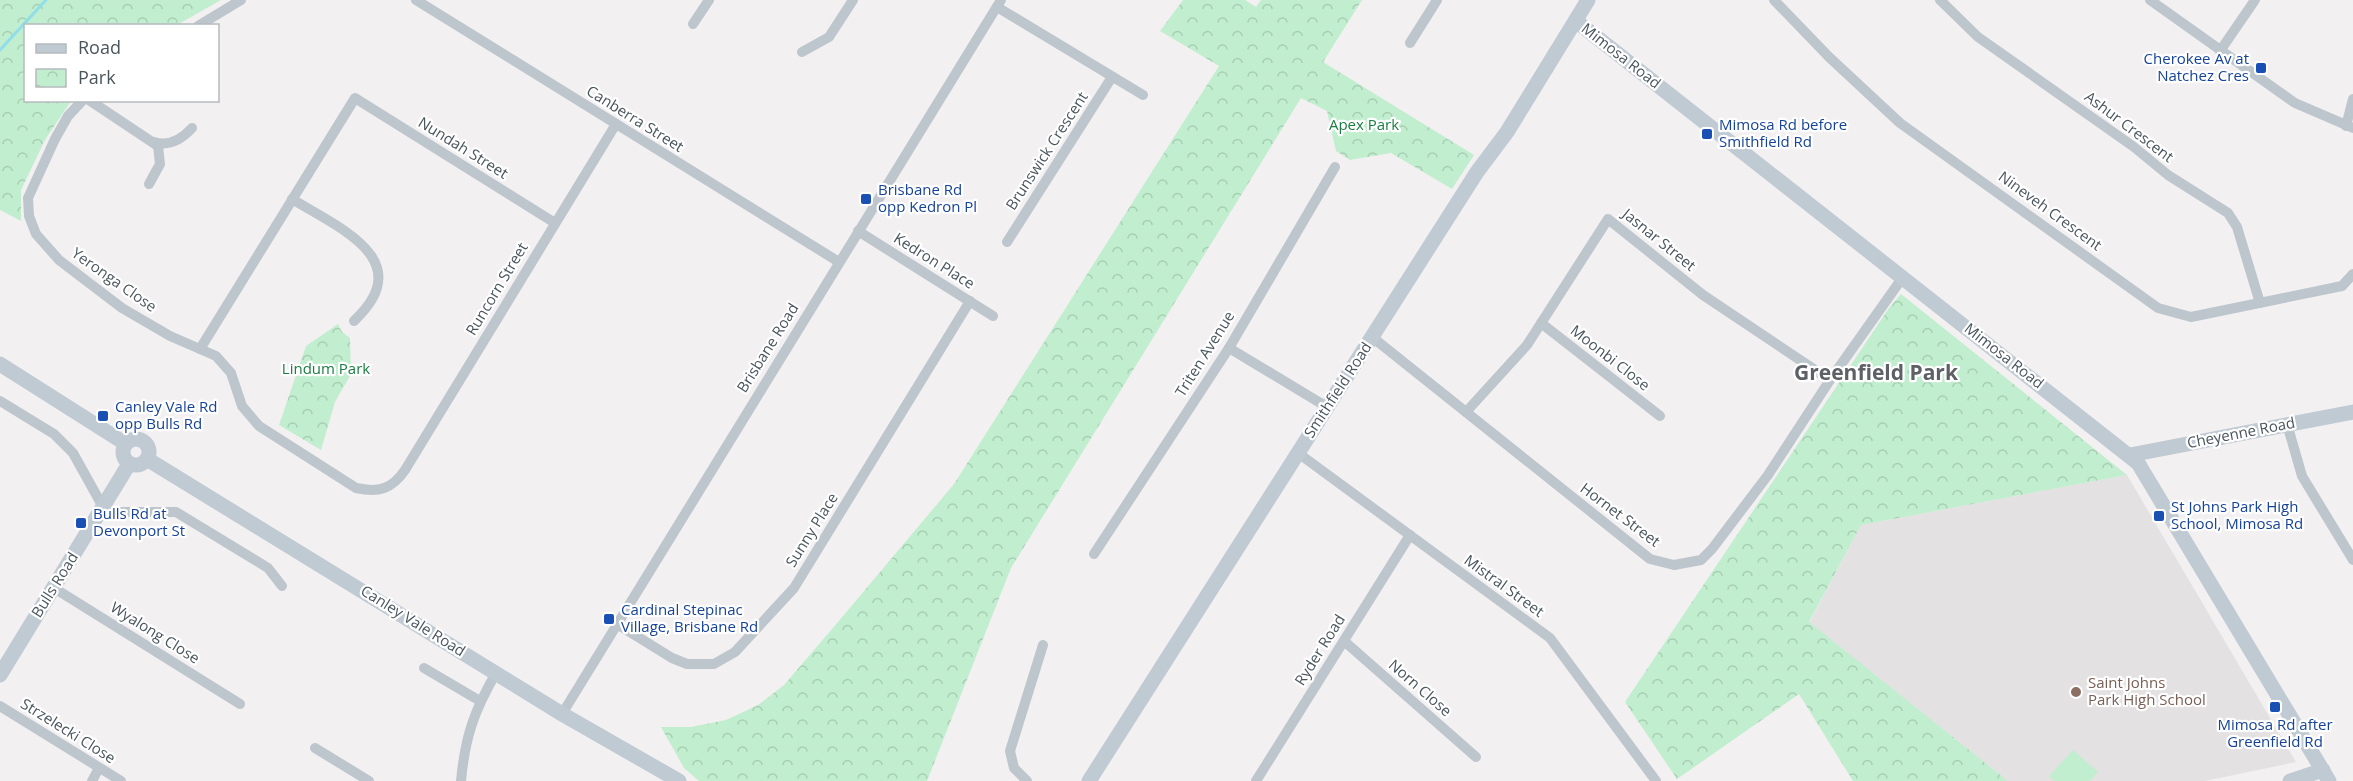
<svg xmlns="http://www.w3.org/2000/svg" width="2353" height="781" viewBox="0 0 2353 781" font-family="'Open Sans',sans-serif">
<defs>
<pattern id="park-crowns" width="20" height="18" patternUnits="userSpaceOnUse" patternTransform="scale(1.5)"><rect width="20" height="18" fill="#c1eece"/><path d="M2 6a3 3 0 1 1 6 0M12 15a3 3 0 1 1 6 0" fill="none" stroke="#a7ceb3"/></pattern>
</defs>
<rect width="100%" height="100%" fill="#f3f0f1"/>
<path fill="#e3e1e2" d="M2127 475 2296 762 2205 781H2008L1809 623 1861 525Z"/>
<g fill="url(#park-crowns)">
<path d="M0 0H221L177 25 26 26V100L71 101 45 140 21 190V221L0 210Z"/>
<path d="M1183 0H1245L1256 7 1261 0H1362L1323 62 1474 155 1452 189 1391 153 1350 160 1336 151 1327 111 1301 98 1011 568 927 781H699L684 768 661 727H691L726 720 758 705 784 685 838 622 954 484 1219 66 1160 31Z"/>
<path d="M1901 294 2127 475 1861 525 1809 622 2008 781H1853L1799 694 1677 779 1625 702 1889 308Z"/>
<path d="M338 324 342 332 350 338 351 374 335 402 321 450 279 425 306 346Z"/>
</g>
<path fill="#c1eece" d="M2073 750 2098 772 2090 781H2054L2049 776Z"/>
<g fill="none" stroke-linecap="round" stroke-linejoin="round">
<path stroke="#90dee9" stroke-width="3" d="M0 50 46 0"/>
<g stroke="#bdc6cc" stroke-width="10">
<path d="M416 0 839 262"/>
<path d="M1774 0 1829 57 1900 123 2158 308 2191 317 2342 286 2353 274"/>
<path d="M1940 0 1978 37 2134 147 2168 175 2228 213 2237 227 2260 303"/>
<path d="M2150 0 2295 103 2353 128"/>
<path d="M997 7 1143 95"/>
<path d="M693 24 709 0"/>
<path d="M198 26 241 0"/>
<path d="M1410 43 1437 0"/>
<path d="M2220 51 2255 0"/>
<path d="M802 52 829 37 853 0"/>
<path d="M83 100 68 116 55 139 28 198 29 216 36 234 59 260 122 308 170 336 216 356 231 373 242 406 259 426 356 488C379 493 392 489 405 470L616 124"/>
<path d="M89 100 158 146 160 164 149 184"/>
<path d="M2346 126 2353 99"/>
<path d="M154 142C170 147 182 139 192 128"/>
<path d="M292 199C339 228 419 260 354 321"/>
<path d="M858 231 993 316"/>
<path d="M1007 242 1112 77"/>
<path d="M1541 323 1660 416"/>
<path d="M1372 337 1650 559 1674 565 1701 560 1712 549 1768 475 1830 380 1903 277"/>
<path d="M1229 348 1327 407"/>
<path d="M200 349 355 98 555 223"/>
<path d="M0 401 54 434 73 453 103 507 115 512H176L268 568 282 586"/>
<path d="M1466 412 1527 345 1608 219 1703 295 1830 380"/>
<path d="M2287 424 2302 476 2353 560"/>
<path d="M1298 453 1550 638 1656 781"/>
<path d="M1094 554 1229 348 1335 167"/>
<path d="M54 588 240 704"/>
<path d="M617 624 672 658 687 664H714L735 652 794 588 970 301"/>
<path d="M1344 641 1476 757"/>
<path d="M424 668 480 701"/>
<path d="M0 706 121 781"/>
<path d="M562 714 1001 0"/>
<path d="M315 748 369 781"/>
<path d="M92 781 99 768"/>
<path d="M461 781C465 737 474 711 496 673"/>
<path d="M1027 781 1014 768 1010 751 1043 645"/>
<path d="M1256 781 1410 535"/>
</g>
<g stroke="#bfcad3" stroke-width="15">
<path d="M1576 21 2138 463 2329 781"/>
<path d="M0 364 126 444"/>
<circle cx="136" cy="452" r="13"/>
<path d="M2130 455 2353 412"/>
<path d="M147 459 562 714 679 781"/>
<path d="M0 675 129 464"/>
<path d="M1089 781 1477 172 1507 132 1588 0"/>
<path d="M2290 781 2323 770"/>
</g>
</g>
<g fill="#1a4fb4" stroke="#fff" stroke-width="2">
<rect x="2255" y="62" width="12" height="12" rx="3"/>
<rect x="1701" y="128" width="12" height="12" rx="3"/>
<rect x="860" y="193" width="12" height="12" rx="3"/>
<rect x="97" y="410" width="12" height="12" rx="3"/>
<rect x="2153" y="510" width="12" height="12" rx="3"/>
<rect x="75" y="517" width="12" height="12" rx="3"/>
<rect x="603" y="613" width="12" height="12" rx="3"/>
<rect x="2269" y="701" width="12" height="12" rx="3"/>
</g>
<circle fill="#8d6e63" stroke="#fff" stroke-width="2" cx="2076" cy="692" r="6"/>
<g text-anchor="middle" stroke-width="4.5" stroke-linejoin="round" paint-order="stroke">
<g font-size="15" fill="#49555d" stroke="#fff">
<text transform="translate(1621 56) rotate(38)" y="5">Mimosa Road</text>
<text transform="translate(635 119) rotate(32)" y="5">Canberra Street</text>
<text transform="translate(2129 127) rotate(37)" y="5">Ashur Crescent</text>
<text transform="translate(463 148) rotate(32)" y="5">Nundah Street</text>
<text transform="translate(1047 151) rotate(-57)" y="5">Brunswick Crescent</text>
<text transform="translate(2050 211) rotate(36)" y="5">Nineveh Crescent</text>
<text transform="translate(1659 240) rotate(39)" y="5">Jasnar Street</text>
<text transform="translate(934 261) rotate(32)" y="5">Kedron Place</text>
<text transform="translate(114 280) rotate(35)" y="5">Yeronga Close</text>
<text transform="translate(497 289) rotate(-59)" y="5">Runcorn Street</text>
<text transform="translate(768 348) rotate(-58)" y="5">Brisbane Road</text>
<text transform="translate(1205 354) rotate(-58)" y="5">Triten Avenue</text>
<text transform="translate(2004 356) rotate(38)" y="5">Mimosa Road</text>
<text transform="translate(1610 358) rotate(38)" y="5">Moonbi Close</text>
<text transform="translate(1338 390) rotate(-57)" y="5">Smithfield Road</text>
<text transform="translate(2241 433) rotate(-11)" y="5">Cheyenne Road</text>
<text transform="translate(1620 515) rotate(37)" y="5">Hornet Street</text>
<text transform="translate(812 530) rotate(-58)" y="5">Sunny Place</text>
<text transform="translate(55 585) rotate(-58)" y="5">Bulls Road</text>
<text transform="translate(1504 586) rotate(36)" y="5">Mistral Street</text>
<text transform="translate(413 621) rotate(32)" y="5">Canley Vale Road</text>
<text transform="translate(155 633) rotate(32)" y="5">Wyalong Close</text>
<text transform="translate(1320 650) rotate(-58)" y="5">Ryder Road</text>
<text transform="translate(1420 688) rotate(41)" y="5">Norn Close</text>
<text transform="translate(68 731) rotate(32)" y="5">Strzelecki Close</text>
</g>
<g font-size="15" fill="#164399" stroke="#fff" text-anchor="start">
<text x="2249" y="64" text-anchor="end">Cherokee Av at<tspan x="2249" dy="17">Natchez Cres</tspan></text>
<text x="1719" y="130">Mimosa Rd before<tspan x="1719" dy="17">Smithfield Rd</tspan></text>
<text x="878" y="195">Brisbane Rd<tspan x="878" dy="17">opp Kedron Pl</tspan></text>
<text x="115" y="412">Canley Vale Rd<tspan x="115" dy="17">opp Bulls Rd</tspan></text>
<text x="2171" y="512">St Johns Park High<tspan x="2171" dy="17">School, Mimosa Rd</tspan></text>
<text x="93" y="519">Bulls Rd at<tspan x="93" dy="17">Devonport St</tspan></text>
<text x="621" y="615">Cardinal Stepinac<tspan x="621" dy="17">Village, Brisbane Rd</tspan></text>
<text x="2275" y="730" text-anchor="middle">Mimosa Rd after<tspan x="2275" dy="17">Greenfield Rd</tspan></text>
</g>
<g font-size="15" fill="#1b7d43" stroke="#fff">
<text x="1364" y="130">Apex Park</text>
<text x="326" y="374">Lindum Park</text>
</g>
<g font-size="15" fill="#785e54" stroke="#fff" text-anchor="start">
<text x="2088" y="688">Saint Johns<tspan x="2088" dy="17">Park High School</tspan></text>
</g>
<g font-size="21" font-weight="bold" fill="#5d6165" stroke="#fff">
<text x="1876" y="380">Greenfield Park</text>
</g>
</g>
<rect x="24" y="24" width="195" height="78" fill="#ffffff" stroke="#b6bbbe" stroke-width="1.5"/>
<rect x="36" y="44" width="30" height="9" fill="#bfcad3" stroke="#b6bbbe" stroke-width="1.5"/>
<text x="78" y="54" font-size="18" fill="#49555d">Road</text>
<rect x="36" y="69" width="30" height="18" fill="url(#park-crowns)" stroke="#b6bbbe" stroke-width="1.5"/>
<text x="78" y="84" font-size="18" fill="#49555d">Park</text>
</svg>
